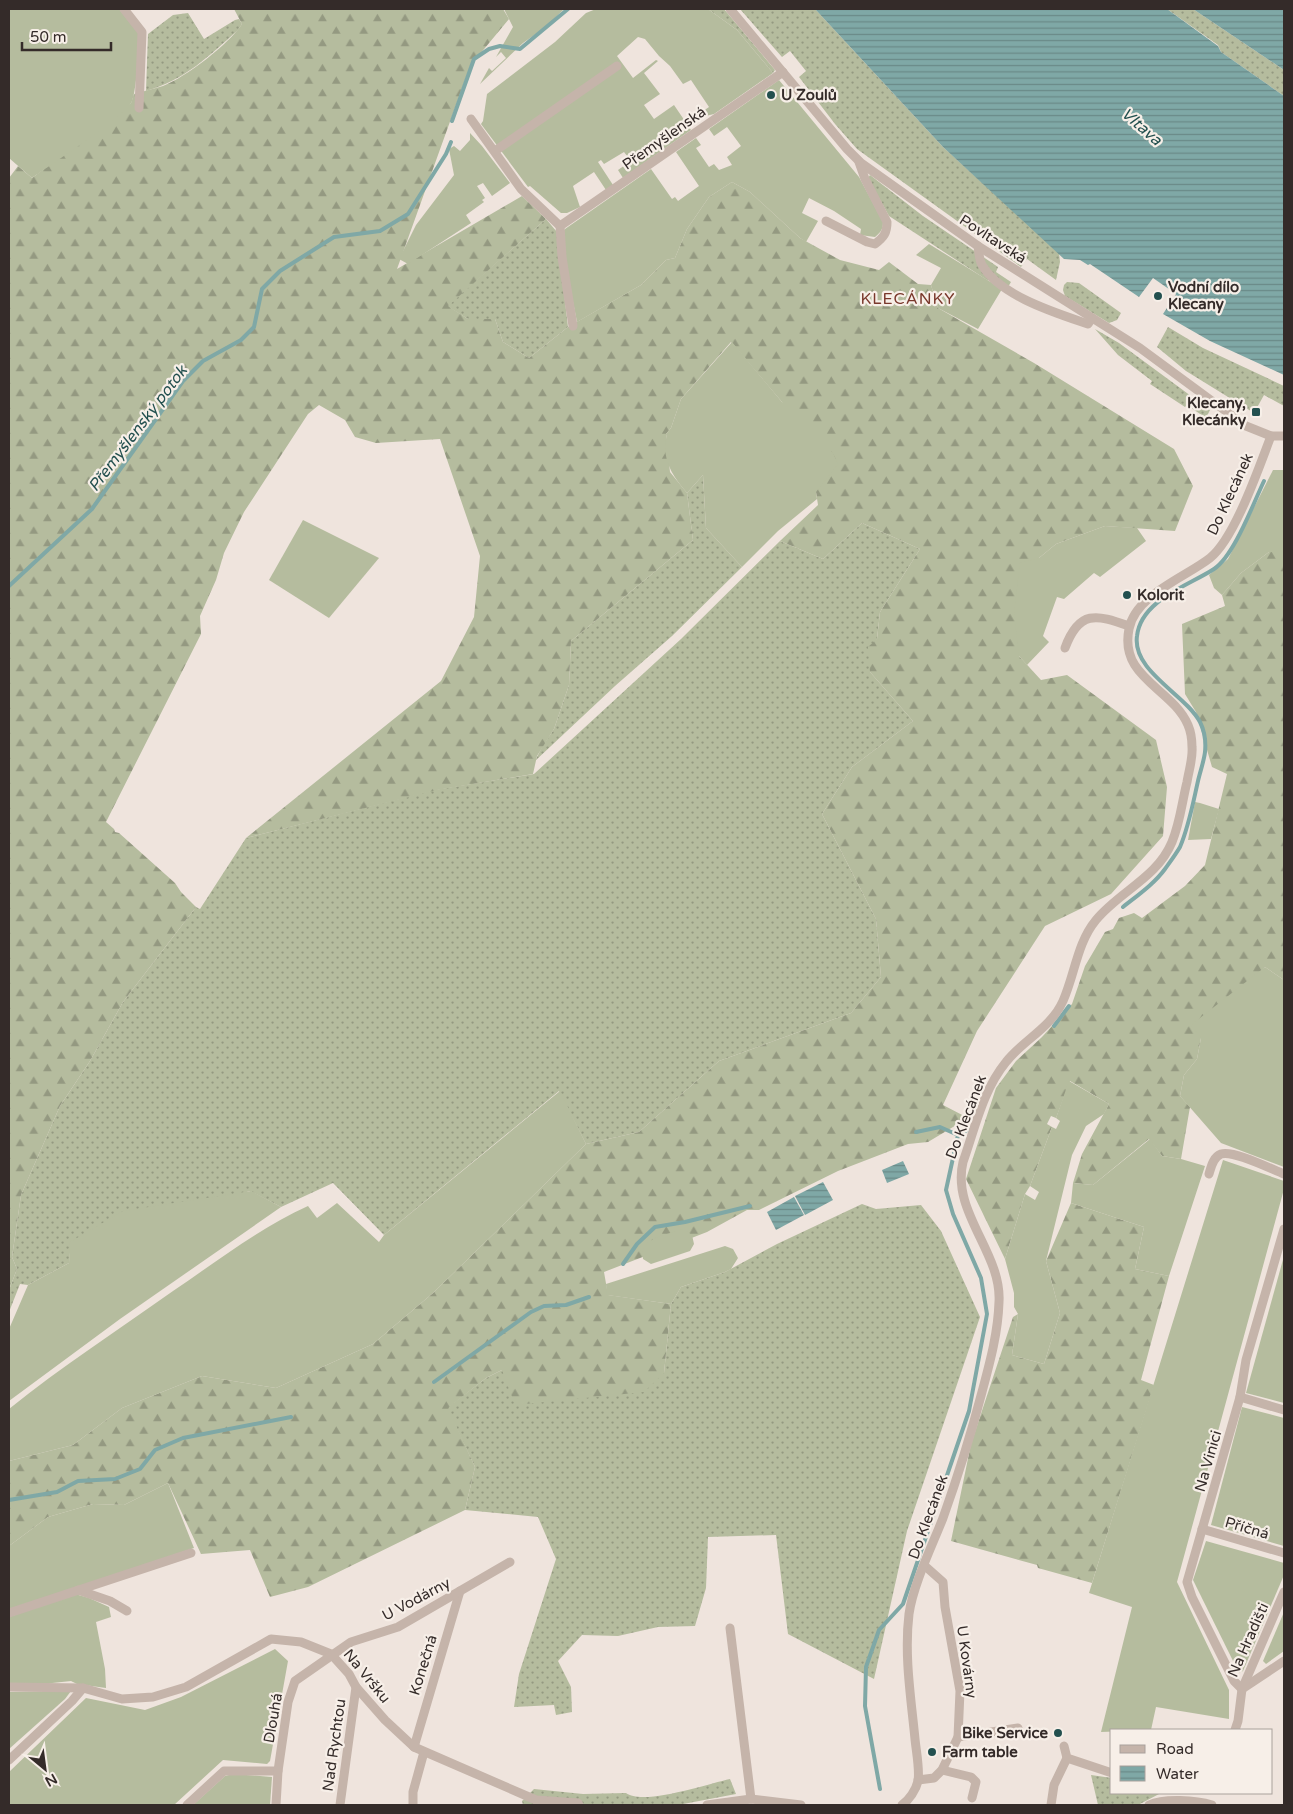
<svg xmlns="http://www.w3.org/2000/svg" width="1293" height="1814" viewBox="0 0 1293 1814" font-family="'Varela Round',sans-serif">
<defs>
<pattern id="grass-dots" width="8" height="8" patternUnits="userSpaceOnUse" patternTransform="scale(1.25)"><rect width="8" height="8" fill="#b5bc9e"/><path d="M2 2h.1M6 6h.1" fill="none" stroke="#949981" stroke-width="1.8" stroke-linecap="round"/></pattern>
<pattern id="forest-firs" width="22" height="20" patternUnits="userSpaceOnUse" patternTransform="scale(1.25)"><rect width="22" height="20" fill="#b5bc9e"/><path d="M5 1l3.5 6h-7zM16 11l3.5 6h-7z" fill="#949981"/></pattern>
<pattern id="water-rules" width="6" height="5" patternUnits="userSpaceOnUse" patternTransform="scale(1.25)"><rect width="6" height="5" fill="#7fa8a6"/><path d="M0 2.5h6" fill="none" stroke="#698987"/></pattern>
</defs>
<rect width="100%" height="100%" fill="#efe4dd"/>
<g fill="url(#grass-dots)">
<path d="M708 9H724L775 70 773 73 737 30Z"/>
<path d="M740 9H815L943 147 1059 253 1060 262 1056 280 1027 259 1021 267 857 149 835 124 799 77 806 71 790 51 782 57Z"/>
<path d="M1167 9H1193L1284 70V96L1221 52 1218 45Z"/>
<path d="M188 13 204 39 235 20 239 19 242 24 238 30C209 56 185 80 146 91L148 34 173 15Z"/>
<path d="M870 175 923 216 998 267 996 272 1011 282 1008 287 1001 283 987 280 889 216 868 178Z"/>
<path d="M546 219 557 232 568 327 529 358 503 342 495 319H468L447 306Z"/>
<path d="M1067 282 1079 283 1121 313 1117 320 1109 323 1065 296 1063 290 1064 285Z"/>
<path d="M1168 327 1203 348 1284 386V406L1264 395 1254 413 1186 371 1157 347Z"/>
<path d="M1095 329 1119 343 1210 410 1206 418 1187 405 1185 407 1150 384 1152 381 1118 355Z"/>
<path d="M703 475 706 528 742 567 672 636 615 686 535 761 542 747 554 729 569 685 571 641 693 540 687 493Z"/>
<path d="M862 523 920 549 880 612 877 639 870 672 913 721 852 767 822 814 876 919 881 977 851 1013 719 1061 639 1132 586 1144 559 1091 384 1235 333 1183 281 1207 250 1191 71 1242 69 1263 28 1285 20 1284 9 1312V1290L17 1269 12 1257 21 1195 60 1106 90 1061 123 1002 196 907 200 909 246 838 434 790 534 774 681 639 780 541 823 559Z"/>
<path d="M862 1204 876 1209 921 1205 941 1231 980 1317 907 1531 874 1679 788 1634 776 1535 708 1537 706 1588 695 1626 658 1627 618 1636 582 1635 558 1661 571 1687 572 1712 556 1715 554 1705 514 1707 519 1674 556 1559 538 1517 465 1510 475 1467 447 1408 486 1378 502 1370 664 1373 671 1304 681 1287 725 1272 777 1244Z"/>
<path d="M1091 1775 1112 1778V1793H1161L1138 1805H1098Z"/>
<path d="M730 1779 736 1794 678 1805H523L522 1801 534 1789 583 1794 626 1793C643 1806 707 1784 730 1779Z"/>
</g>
<g fill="url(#forest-firs)">
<path d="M234 9H503L509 19 470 66 397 269 522 196 546 219 448 306 468 319H495L503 342 529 358 568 327 641 285 666 260 675 258 687 229 709 197 732 182 750 192 800 238 840 260 879 270 889 262 918 284 931 285 938 308 1034 363 1174 449 1193 486 1175 531 1105 526 1056 544 1039 558 1019 656 1041 680 1067 675 1156 740 1167 787 1163 836 1111 894 1045 926 977 1031 943 1105 968 1118 928 1142 908 1144 838 1171 759 1210H747L707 1232 604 1272 608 1295 671 1304 664 1373 644 1392 515 1405 502 1370 486 1378 448 1408 475 1467 465 1510 308 1587 270 1597 250 1550 201 1554 168 1483 124 1505 93 1504 48 1517 9 1546V1461L73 1445 122 1408 202 1376 276 1388 373 1344 433 1293 586 1144 639 1132 719 1061 851 1013 881 977 876 919 822 814 852 767 913 721 870 672 868 647 877 639 880 612 920 549 862 523 823 559 780 541 818 505 816 492 782 402 731 342 681 399 671 428 666 434 670 472 687 493 693 540 571 641 569 685 554 729 537 756 533 774 437 790 246 838 441 681 474 617 480 556 440 439 376 443 355 437 345 420 319 405 308 414 244 512 224 553 216 580 200 616 201 634 106 822 114 829 115 832 119 833 175 883 181 892 196 907 123 1002 90 1061 60 1106 21 1195 12 1257 17 1269 9 1290V178L18 166 32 178 131 103 134 94C143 91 154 89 163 86 186 77 229 44 242 24Z"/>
<path d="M1269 552H1284V980L1265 967 1201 1038 1197 1059 1184 1075 1180 1096 1190 1107 1181 1159 1162 1156 1149 1139 1093 1185 1073 1183 1082 1154 1109 1104 1070 1081 1056 1118 1051 1116 1047 1124 1052 1127 1030 1186 1025 1194 1005 1259 966 1179 996 1088 1016 1061 1042 1037 1072 1004 1085 966 1105 932 1113 929 1119 918 1134 913 1142 918 1185 886 1205 865 1227 774 1212 767 1196 712 1185 694 1182 624 1225 606 1222 595 1241 573Z"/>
<path d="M1071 1203 1144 1227 1135 1269 1169 1276 1141 1380 1154 1385 1092 1583 1038 1568 1037 1565 951 1541 971 1444 1013 1317 1018 1314 1012 1355 1044 1364 1060 1313 1046 1261Z"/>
</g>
<g fill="#b5bc9e">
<path d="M9 9H119L138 32C139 47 137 88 132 101 126 116 49 166 32 178L9 158Z"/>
<path d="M504 9H564L547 26 523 43 480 84 489 68 492 71 506 58 501 52 496 57 513 27Z"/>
<path d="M596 9H708L737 30 773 73 714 114 697 118 696 116 709 107 691 80 683 84 670 66 659 56 645 39 638 37 617 56 633 78 656 60 658 61 644 73 660 94 644 105 654 119 674 105 691 130 623 178 618 170 631 161 624 152 604 164 601 160 598 162 613 185 606 190 594 172 573 186 580 207 567 213H561L530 186 528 187 481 124 483 121 487 94 555 42 586 13Z"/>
<path d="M779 80 859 177 883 222C883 229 881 232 875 237L860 235 861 229 834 211 809 198 802 213 818 221 806 242 800 238 750 192 732 182 709 197 687 229 675 258 666 260 641 285 577 322 564 256 563 232 565 229 651 169 672 199 675 197 678 201 699 186 676 152 696 138 701 145 696 148 709 167 714 164 719 170 732 165 727 157 741 146 727 127 714 136 709 129Z"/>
<path d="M470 133 482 146 510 183 492 196 483 183 477 186 485 198 482 200 484 202 466 215 471 223 408 264 399 259 416 225 454 175 449 149 454 146 460 151 470 140Z"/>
<path d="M929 244 1002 289 978 329 938 308 931 285 941 268 916 255Z"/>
<path d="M732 342 782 402 833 453 838 464 816 492 817 499 778 531 742 567 706 528 703 475 687 493C675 479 665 465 665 446 665 441 667 439 666 434L671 428 681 399Z"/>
<path d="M1273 470H1284V552H1269L1241 573 1222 595 1214 588 1209 575 1228 559Z"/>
<path d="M303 520 379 558 329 618 269 580Z"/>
<path d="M1105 526 1137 528 1146 541 1100 577 1094 573 1064 599 1057 597 1043 636 1049 642 1027 665 1019 656 1014 613 1020 563 1039 558 1056 544Z"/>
<path d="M1195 802 1200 803 1219 809 1211 839 1188 840Z"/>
<path d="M1265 967 1284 980V1167L1221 1143 1180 1096 1184 1075 1197 1059 1201 1038 1191 1025Z"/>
<path d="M1069 1081 1109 1104 1104 1114 1086 1126 1072 1155 1046 1261 1060 1313 1044 1364 1012 1355 1018 1314 1014 1307V1293L1005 1259 1025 1194 1035 1200 1039 1192 1030 1186 1052 1127 1056 1129 1060 1121 1056 1118Z"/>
<path d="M560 1091 586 1144 433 1293 373 1344 276 1388 202 1376 122 1408 73 1445 9 1461V1409C61 1367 118 1330 173 1291 216 1262 261 1227 308 1206L317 1218 337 1203 379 1242 384 1235Z"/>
<path d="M1150 1139 1162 1156 1181 1159 1205 1166 1169 1276 1135 1269 1144 1227 1071 1203 1073 1183 1093 1185Z"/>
<path d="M1223 1160 1284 1181V1189L1177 1582 1229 1690V1719L1156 1707 1151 1730 1101 1732 1132 1607 1089 1593Z"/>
<path d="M251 1191 281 1207 120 1319 9 1401V1329L28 1285 69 1263 70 1242 123 1211Z"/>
<path d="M683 1229 692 1235 694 1244 690 1251 651 1264 643 1259C639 1237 667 1235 683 1229Z"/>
<path d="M725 1246 733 1249 738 1258 731 1269 725 1272 681 1287 671 1304 607 1295 606 1284Z"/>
<path d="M1284 1256V1403L1246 1393Z"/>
<path d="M1242 1407 1284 1418V1546L1211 1525Z"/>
<path d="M168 1483 194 1548 9 1610V1546L48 1517 93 1504 124 1505Z"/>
<path d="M1206 1541 1284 1563V1575L1243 1671 1239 1673 1193 1580Z"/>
<path d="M75 1594 89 1598 109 1607 111 1617 96 1622 105 1669 106 1688 77 1684 71 1681 43 1684 9 1683V1617Z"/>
<path d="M1284 1612V1651L1266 1664 1263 1661Z"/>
<path d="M275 1649 288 1661 270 1761 267 1764 223 1760 174 1805H9V1772L86 1698 145 1710 181 1697Z"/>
<path d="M71 1691 65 1699 9 1749V1692Z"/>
<path d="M233 1774 272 1777 270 1805H193L225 1776Z"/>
</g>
<g fill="url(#water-rules)">
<path d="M815 9H1167L1218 46 1221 52 1284 96V375L1210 341 1163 314 1176 294 1153 278 1139 297 1090 264 1088 265 1080 260 1064 259 943 147Z"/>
<path d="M1193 9H1284V70Z"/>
<path d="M903 1161 909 1174 887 1183 882 1170Z"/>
<path d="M823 1182 833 1200 805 1215 795 1196Z"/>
<path d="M794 1197 804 1215 776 1230 767 1212Z"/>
</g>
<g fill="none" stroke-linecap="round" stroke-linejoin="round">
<g stroke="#7fa8a6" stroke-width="4">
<path d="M452 121 474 59 489 49 500 46 520 49 568 9"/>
<path d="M9 586 92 509 183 381 203 361 241 340 254 327 262 289 280 271 334 237 380 231 408 214 446 154 451 142"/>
<path d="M1123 907C1138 895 1154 884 1165 869 1170 862 1176 854 1180 847 1189 826 1193 803 1198 781 1200 772 1204 761 1205 752 1206 742 1204 730 1200 722 1185 694 1132 671 1137 636 1141 600 1188 586 1214 569 1234 556 1253 504 1264 481"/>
<path d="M1054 1026 1069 1006"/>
<path d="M916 1132 940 1127 958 1135 969 1129"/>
<path d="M623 1264 637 1244 655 1227 685 1222 750 1206"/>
<path d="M434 1382 531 1312 544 1306 566 1305 589 1297"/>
<path d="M9 1500 57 1492 78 1481 115 1479 140 1469 155 1450 183 1438 291 1417"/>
<path d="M880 1789 865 1706 866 1667 879 1630 903 1604 969 1411 987 1314 981 1278 953 1214 946 1190 958 1135"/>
</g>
<g stroke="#c5b4aa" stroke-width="9">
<path d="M124 9 142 32 139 108"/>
<path d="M730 9 847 149 861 163 978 246 1140 348 1246 426 1271 436H1284"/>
<path d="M471 119 521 189 560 226 562 257 573 326"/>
<path d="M495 151 617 66"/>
<path d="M826 221 867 242 875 244C884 237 887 233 887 222L865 179 859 162"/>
<path d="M560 226 783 72"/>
<path d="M978 246C979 252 979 260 982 265 1000 296 1056 313 1088 324L1092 318"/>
<path d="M1065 648C1079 610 1096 614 1129 626"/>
<path d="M1209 1174C1211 1167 1213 1157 1221 1154 1234 1150 1271 1169 1284 1174"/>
<path d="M1240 1397 1284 1410"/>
<path d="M1202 1529 1284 1553"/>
<path d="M78 1590 110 1601 127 1611"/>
<path d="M9 1613 191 1553"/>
<path d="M730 1628 751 1799"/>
<path d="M9 1687 83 1688 122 1699 153 1697 186 1687 271 1639 301 1642 331 1654 349 1674 356 1687 385 1720 414 1747 536 1800 578 1803 579 1805"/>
<path d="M1242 1689 1234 1681 1192 1597 1187 1582 1240 1397 1246 1360 1284 1229"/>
<path d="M1242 1689 1284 1661"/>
<path d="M1235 1730 1238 1721 1242 1689 1284 1592"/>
<path d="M958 1737 1018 1728"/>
<path d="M1064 1746 1067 1758 1112 1773"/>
<path d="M414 1747 460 1591"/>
<path d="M9 1760 72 1701 83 1688"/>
<path d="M942 1770 971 1777 976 1782 972 1798"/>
<path d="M918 1780 934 1778 942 1770 958 1737 960 1691 945 1607 943 1582 925 1566"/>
<path d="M187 1805 224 1771H278"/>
<path d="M276 1805 278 1771 288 1702 295 1681 351 1642 398 1627 510 1562"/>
<path d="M340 1805 356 1687"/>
<path d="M413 1805V1792L424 1752"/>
<path d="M707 1805 751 1799 801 1805"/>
<path d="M902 1805C909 1800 916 1790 918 1781 920 1770 916 1750 915 1739 911 1698 904 1655 909 1614 913 1585 932 1546 943 1518 958 1476 971 1434 982 1392 990 1362 998 1333 999 1302 1002 1253 951 1212 963 1162 975 1128 983 1090 1006 1062 1023 1040 1051 1028 1063 1001 1075 974 1077 943 1096 920 1120 891 1157 878 1172 842 1180 823 1182 802 1187 782 1189 770 1193 758 1192 747 1192 740 1191 732 1188 725 1172 688 1119 678 1129 629 1135 595 1186 577 1210 558 1235 538 1259 467 1271 436"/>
<path d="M1051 1805 1054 1785 1067 1758"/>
<path d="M1149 1805C1164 1798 1196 1800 1212 1805"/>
</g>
</g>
<g fill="#23504f" stroke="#f7efe8" stroke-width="2">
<circle cx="771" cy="95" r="5"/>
<circle cx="1158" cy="296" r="5"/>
<rect x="1251" y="407" width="10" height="10" rx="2.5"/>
<circle cx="1127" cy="595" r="5"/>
<circle cx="1058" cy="1733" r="5"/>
<circle cx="932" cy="1752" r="5"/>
</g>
<g text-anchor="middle" stroke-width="4.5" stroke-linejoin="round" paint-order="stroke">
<g font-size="15" font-weight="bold" fill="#342b29" stroke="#f7efe8" text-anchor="start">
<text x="781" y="100">U Zoulů</text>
<text x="1168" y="292">Vodní dílo<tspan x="1168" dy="17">Klecany</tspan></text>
<text x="1246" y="408" text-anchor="end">Klecany,<tspan x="1246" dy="17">Klecánky</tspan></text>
<text x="1137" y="600">Kolorit</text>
<text x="1048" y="1738" text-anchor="end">Bike Service</text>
<text x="942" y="1757">Farm table</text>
</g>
<g font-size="15" fill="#342b29" stroke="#f7efe8">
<text transform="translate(664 138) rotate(-35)" y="5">Přemyšlenská</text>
<text transform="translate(993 239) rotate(33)" y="5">Povltavská</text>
<text transform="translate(1230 494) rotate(-65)" y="5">Do Klecánek</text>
<text transform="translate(966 1117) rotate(-69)" y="5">Do Klecánek</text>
<text transform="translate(1208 1461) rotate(-74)" y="5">Na Vinici</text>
<text transform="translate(928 1517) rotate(-70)" y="5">Do Klecánek</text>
<text transform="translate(1247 1528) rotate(16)" y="5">Příčná</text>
<text transform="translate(416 1599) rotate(-28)" y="5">U Vodárny</text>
<text transform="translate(1248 1640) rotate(-66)" y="5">Na Hradišti</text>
<text transform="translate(967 1662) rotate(82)" y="5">U Kovárny</text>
<text transform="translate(423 1665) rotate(-73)" y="5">Konečná</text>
<text transform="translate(367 1676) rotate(51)" y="5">Na Vršku</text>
<text transform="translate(273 1718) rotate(-80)" y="5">Dlouhá</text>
<text transform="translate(334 1745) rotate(-82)" y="5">Nad Rychtou</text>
</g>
<g font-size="16" font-style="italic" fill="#23504f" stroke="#f7efe8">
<text transform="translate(1142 126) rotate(41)" y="6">Vltava</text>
<text transform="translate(137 428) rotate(-53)" y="6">Přemyšlenský potok</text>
</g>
<g font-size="16" letter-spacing="1" fill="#79372b" stroke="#f7efe8">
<text x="908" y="304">KLECÁNKY</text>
</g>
</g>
<rect width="1293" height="1814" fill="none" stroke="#342b29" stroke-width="20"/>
<rect x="1110" y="1729" width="162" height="65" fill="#f7efe8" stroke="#a9a19c"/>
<rect x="1120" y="1745" width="25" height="8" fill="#c5b4aa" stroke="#a9a19c"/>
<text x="1156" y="1754" font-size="15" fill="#342b29">Road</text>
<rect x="1120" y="1766" width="25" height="15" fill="url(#water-rules)" stroke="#a9a19c"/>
<text x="1156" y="1779" font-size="15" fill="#342b29">Water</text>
<g transform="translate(45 1769) rotate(151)" stroke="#f7efe8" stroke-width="4" paint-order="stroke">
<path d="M0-4L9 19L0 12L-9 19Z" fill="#342b29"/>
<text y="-8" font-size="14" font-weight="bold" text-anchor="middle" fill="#342b29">N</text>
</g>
<path d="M22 42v8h89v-8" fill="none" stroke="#342b29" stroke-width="2.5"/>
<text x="30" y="42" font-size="15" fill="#342b29" stroke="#f7efe8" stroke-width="4" paint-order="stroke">50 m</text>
</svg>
